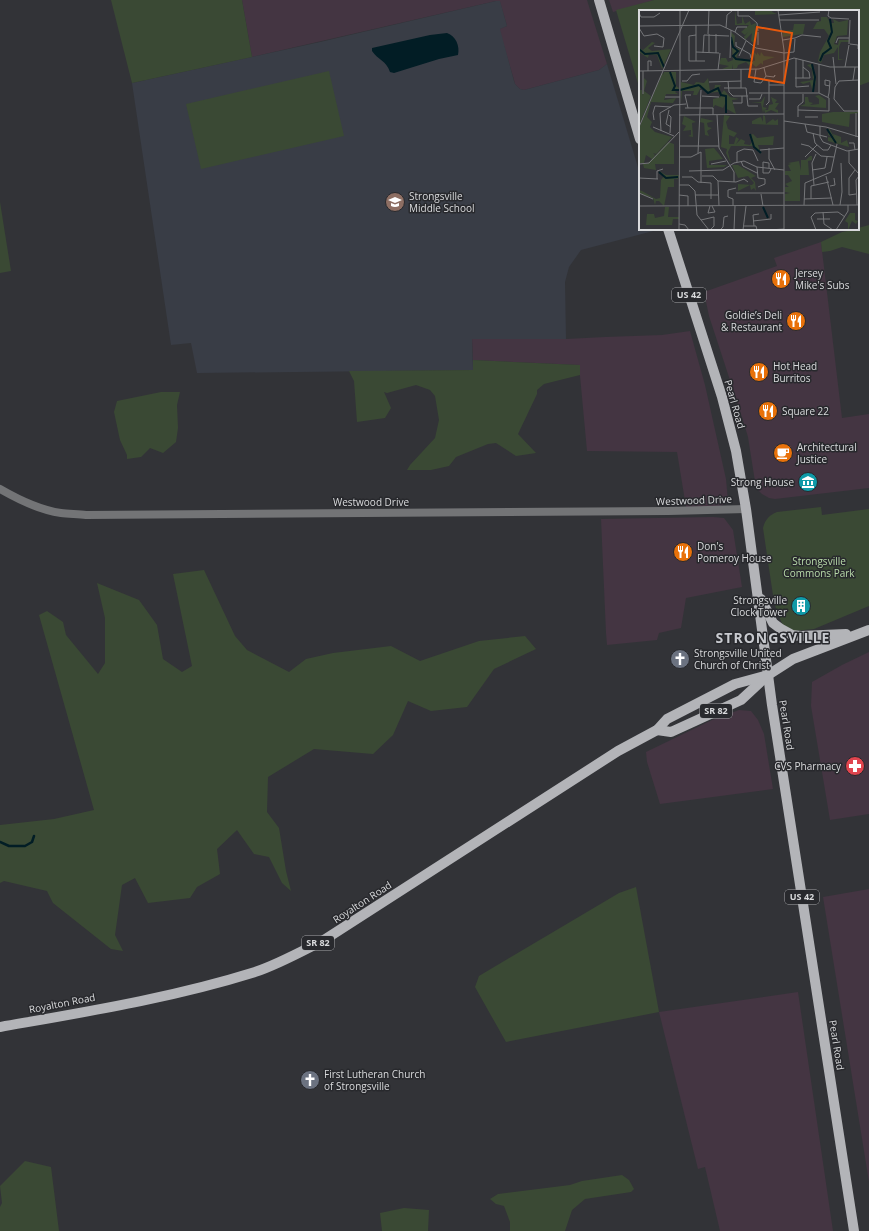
<svg xmlns="http://www.w3.org/2000/svg" width="869" height="1231" viewBox="0 0 869 1231" font-family="'Open Sans',sans-serif">
<rect width="100%" height="100%" fill="#323337"/>
<g fill="#443542">
<path d="M242 0H587L607 64 599 70 524 90 520 89 515 84 514 80 499 29 507 26 500 2 496 1 252 57Z"/>
<path d="M609 0H654L613 12Z"/>
<path d="M821 242 842 418 869 414V488L775 499 769 498 762 494 756 488 748 437 742 417 709 316 704 292 777 266 774 258Z"/>
<path d="M690 331 705 385 726 479 728 501 718 508 686 507 677 452 587 451 579 365 473 360 472 339H566L605 337 662 335Z"/>
<path d="M713 517 724 518 733 530 742 587 686 598 681 628 659 633 657 640 607 645 606 633 601 519Z"/>
<path d="M869 652V814L830 820 811 706 812 682 842 665Z"/>
<path d="M739 710 751 711 758 720 764 734 773 789 660 804 647 762 646 752 712 720Z"/>
<path d="M869 889V1182L823 897Z"/>
<path d="M798 992 833 1231H720L705 1167 698 1169 659 1012Z"/>
</g>
<path fill="#393d46" d="M496 1H500L507 26 500 29 514 81 515 84 520 89 524 90 599 70 607 64 640 174V229H657V230L581 250 569 267 565 282 566 339H472L473 370 197 373 191 343 171 345 132 83 320 42Z"/>
<g fill="#3a4934">
<path d="M111 0H242L252 57 132 83Z"/>
<path d="M654 0H869V82L858 86V11H640V90L616 10Z"/>
<path d="M329 71 344 136 201 169 186 104Z"/>
<path d="M0 202 11 271 0 273Z"/>
<path d="M869 225V254L842 247 830 251 822 252 821 242 842 232 858 229V228Z"/>
<path d="M473 360 580 365V375L544 384 537 390V394L518 434 536 453 516 456 496 443 488 444 456 457 449 466 431 470H407L410 465 435 438 439 420 435 396 430 390 416 385 387 393 384 392 391 408 385 418 357 422 354 381 349 371 473 370Z"/>
<path d="M161 392H180L177 405 178 428 176 442 163 453 150 448 141 457 127 459V455L120 440 114 412 117 401Z"/>
<path d="M821 507 822 515 869 509V606L814 629 794 631 783 625 778 615 774 602 763 528C765 520 769 515 777 512Z"/>
<path d="M204 570 235 636 247 650 289 672 306 659 333 653 391 646 420 661 479 641 525 636 536 649 494 669 467 707 431 711 408 701 393 735 373 754 314 749 268 777 267 812 279 828 286 871 291 891 282 883 269 857 254 854 237 830 217 849 220 874 197 887 190 898 148 903 135 878 122 885 115 935 123 951 111 949 53 903 47 891 4 881 0 883V825L54 819 94 810 39 615 47 611 63 622 66 635 98 674 105 663V618L97 583 139 600 157 625 163 659 182 672 192 666 173 574Z"/>
<path d="M636 887 659 1012 506 1042 475 987 479 976 619 893Z"/>
<path d="M25 1161 51 1167 59 1231H0V1207L2 1203 0 1186Z"/>
<path d="M622 1175 629 1180 634 1189 631 1192 585 1199 572 1210 565 1231H510V1222L504 1206 496 1204 490 1199 498 1194 570 1185 582 1181Z"/>
<path d="M404 1208 429 1210 428 1231H382L380 1213Z"/>
</g>
<path fill="#021d25" d="M447 33C456 36 460 46 458 55L439 59 394 73 390 72C386 60 378 60 372 51V48L430 35Z"/>
<g fill="none" stroke-linecap="round" stroke-linejoin="round">
<path stroke="#021d25" stroke-width="2.5" d="M0 842 9 846H25L32 842 34 836"/>
<path stroke="#737476" stroke-width="8" d="M0 489C19 500 39 510 61 513 69 514 78 514 86 515L669 511 746 509"/>
<g stroke="#b3b4b8" stroke-width="10">
<path d="M599 0 640 139"/>
<path d="M668 229 722 397 736 451 746 509 772 705 854 1231"/>
<path d="M761 599 773 623 781 629 792 635 801 636 846 634"/>
<path d="M657 730 671 732 741 700 768 675 793 659 869 630"/>
<path d="M0 1027C85 1012 172 998 255 972 279 964 302 951 324 940L618 751 657 730 667 719 735 684 768 675"/>
</g>
</g>
<defs>
<g id="school-disc" transform="scale(1)"><circle r="9.5" fill="#8d6e63" stroke="#28292d"/><path d="M0-5L7-2L0 1L-7-2ZM-4 1L0 2.5L4 1V4Q0 6-4 4Z" fill="#fff"/></g>
<g id="restaurant-disc" transform="scale(1)"><circle r="9.5" fill="#e8710a" stroke="#28292d"/><path d="M-5-6h1v4h1v-4h1v4h1v-4h1v5L-1.5 .5V6h-2V.5L-5-1ZM5-6V6H3V1.5H1.5Q1.5-4 5-6Z" fill="#fff"/></g>
<g id="cafe-disc" transform="scale(1)"><circle r="9.5" fill="#e8710a" stroke="#28292d"/><path d="M-5.5-4.5H6V0H3Q3 3.5 0 3.5H-2.5Q-5.5 3.5-5.5 0ZM3-3.2v2h1.7v-2ZM-6 4.5H4V6H-6Z" fill="#fff"/></g>
<g id="museum-disc" transform="scale(1)"><circle r="9.5" fill="#0f9aa8" stroke="#28292d"/><path d="M0-6L6-3V-2H-6V-3ZM-5-1h2V3h-2ZM-1-1h2V3h-2ZM3-1h2V3H3ZM-6 4H6V6H-6Z" fill="#fff"/></g>
<g id="building-disc" transform="scale(1)"><circle r="9.5" fill="#0f9aa8" stroke="#28292d"/><path d="M-4-6H4V6H1V3H-1V6H-4ZM-2.5-4.3h1.7v1.8h-1.7ZM.8-4.3h1.7v1.8H.8ZM-2.5-1h1.7V.8h-1.7ZM.8-1h1.7V.8H.8Z" fill="#fff"/></g>
<g id="church-disc" transform="scale(1)"><circle r="9.5" fill="#6b7280" stroke="#28292d"/><path d="M-1.2-6h2.4v3.5h3.3v2.4h-3.3V6h-2.4V-.1h-3.3v-2.4h3.3Z" fill="#fff"/></g>
<g id="pharmacy-disc" transform="scale(1)"><circle r="9.5" fill="#e0444e" stroke="#28292d"/><path d="M-2-6h4v4h4v4h-4v4h-4v-4h-4v-4h4Z" fill="#fff"/></g>
</defs>
<g fill-rule="evenodd">
<use href="#school-disc" x="395" y="202"/>
<use href="#restaurant-disc" x="781" y="279"/>
<use href="#restaurant-disc" x="796" y="321"/>
<use href="#restaurant-disc" x="759" y="372"/>
<use href="#restaurant-disc" x="768" y="411"/>
<use href="#cafe-disc" x="783" y="453"/>
<use href="#museum-disc" x="808" y="482"/>
<use href="#restaurant-disc" x="683" y="552"/>
<use href="#building-disc" x="801" y="606"/>
<use href="#church-disc" x="680" y="659"/>
<use href="#pharmacy-disc" x="855" y="766"/>
<use href="#church-disc" x="310" y="1080"/>
</g>
<g text-anchor="middle" stroke-width="3" stroke-linejoin="round" paint-order="stroke">
<g fill="#28292d" stroke="#a4a5a8" stroke-width="1">
<rect x="672" y="288" width="34" height="14" rx="3"/>
<rect x="700" y="704" width="32" height="14" rx="3"/>
<rect x="785" y="890" width="34" height="14" rx="3"/>
<rect x="302" y="936" width="32" height="14" rx="3"/>
</g>
<g font-size="9" font-weight="bold" fill="#d9dadc">
<text x="689" y="298">US 42</text>
<text x="716" y="714">SR 82</text>
<text x="802" y="900">US 42</text>
<text x="318" y="946">SR 82</text>
</g>
<g font-size="10" fill="#d9dadc" stroke="#28292d" text-anchor="start">
<text x="409" y="200">Strongsville<tspan x="409" dy="12">Middle School</tspan></text>
<text x="795" y="277">Jersey<tspan x="795" dy="12">Mike's Subs</tspan></text>
<text x="782" y="319" text-anchor="end">Goldie’s Deli<tspan x="782" dy="12">&amp; Restaurant</tspan></text>
<text x="773" y="370">Hot Head<tspan x="773" dy="12">Burritos</tspan></text>
<text x="782" y="415">Square 22</text>
<text x="797" y="451">Architectural<tspan x="797" dy="12">Justice</tspan></text>
<text x="794" y="486" text-anchor="end">Strong House</text>
<text x="697" y="550">Don's<tspan x="697" dy="12">Pomeroy House</tspan></text>
<text x="787" y="604" text-anchor="end">Strongsville<tspan x="787" dy="12">Clock Tower</tspan></text>
<text x="694" y="657">Strongsville United<tspan x="694" dy="12">Church of Christ</tspan></text>
<text x="841" y="770" text-anchor="end">CVS Pharmacy</text>
<text x="324" y="1078">First Lutheran Church<tspan x="324" dy="12">of Strongsville</tspan></text>
</g>
<g font-size="10" fill="#d9dadc" stroke="#28292d">
<text transform="translate(735 404) rotate(74)" y="4">Pearl Road</text>
<text transform="translate(694 500) rotate(-2)" y="4">Westwood Drive</text>
<text x="371" y="506">Westwood Drive</text>
<text transform="translate(787 725) rotate(81)" y="4">Pearl Road</text>
<text transform="translate(362 902) rotate(-33)" y="4">Royalton Road</text>
<text transform="translate(62 1003) rotate(-11)" y="4">Royalton Road</text>
<text transform="translate(837 1045) rotate(81)" y="4">Pearl Road</text>
</g>
<g font-size="10" fill="#b9dbaa" stroke="#28292d">
<text x="819" y="565">Strongsville<tspan x="819" dy="12">Commons Park</tspan></text>
</g>
<g font-size="14" font-weight="bold" letter-spacing="1" fill="#c8cacf" stroke="#28292d">
<text x="773" y="643">STRONGSVILLE</text>
</g>
</g>
<g transform="translate(639 10)">
<rect width="220" height="220" fill="#323337"/>
<path d="M96 0 98 14 103 13V6L106 14 111 11 112 15 117 13 115 33 112 31 113 23 106 30 105 26H106L109 22 106 25 102 22 110 15H96ZM116 0H134L133 2 138 4 116 5ZM182 7H188L191 13H195L194 9 200 12 209 10 208 25 198 26 195 34 199 35 200 30H210V32H202L200 37V49L205 50H199V37L195 43 185 45 182 53 179 51 181 42 190 26 185 19H174L178 12 182 11ZM155 14H166L164 24 144 27 143 21 154 20ZM92 22 96 26 95 38 101 39 97 48 116 51 115 42 118 45V42L121 46 122 42 125 46 136 47 124 51V55L122 53 117 57 112 53 111 56 107 52 99 55 98 58 94 59V54L93 59H83L90 56 80 54 82 48H87L89 52 94 50ZM13 32 16 33 9 38 13 41 32 39 23 59 18 45 10 44 9 48 0 42V38L4 40ZM172 54 177 72 174 82 171 72 164 74 161 72 174 70 173 59 168 55ZM24 62 25 65V62H37V76L40 78 36 82 39 84H27L25 90 37 88 34 93 12 92 8 107 13 112 11 117 16 122 33 127 17 144 14 143 16 145 13 149 7 145 5 153H0V118ZM5 68 8 71 5 81 12 86 0 115V80H3L4 86ZM69 68 71 81 75 80 76 75H82L80 78 82 84 85 80 91 87 100 89 93 90 97 104 86 98V94L84 98 76 95 74 98V89L82 87 81 84 79 82 68 83 62 77 58 85H54L55 81H43L42 93V72L55 75 57 72 65 73ZM180 85 187 90V98L161 96 166 94V87H169L170 92 174 93 171 95 180 94V89L176 86ZM126 86 124 97 128 98 126 100H129L130 95 134 94 132 87 138 90 136 93H140L136 99 139 100V103L132 100 126 103 125 99 124 103 122 93H112L122 92ZM194 102H220V103L211 104 210 117 183 112V104ZM85 105 91 106 87 112 89 119 98 123 95 127 90 125V134H95L97 127 100 129 97 134 102 129 106 131 105 134 111 135 113 132 111 125 114 124 118 128 135 126 134 135H119L122 144 114 136H92L89 142 92 154 87 143 88 139 82 137ZM124 105 126 106 127 114 134 109 136 111 139 109V115L113 114V111L119 108 122 107 124 112ZM45 106 57 112 53 113 54 127 49 126 52 125V120L44 121 47 116 43 114ZM62 108 75 111 68 113 69 117 73 118 68 121 70 126 66 125 65 113 61 112ZM190 118 195 127 194 124 202 127V133L208 130 210 137 189 131V127L194 128 189 125ZM29 132 35 134V154H16L17 160 5 158 4 154H8ZM75 138 84 149 70 151V155H88L85 157 68 158 66 139ZM171 146H173V150L169 151 170 165H161V191H146V184L151 183 146 182V177H150L146 174 153 171 149 165H146V161H152L149 155 152 154 149 153 160 151 162 161V150H167ZM93 155H99L117 166 112 168 116 172 117 181 115 178 112 180 111 175 99 181V174L113 175 115 173 109 166 99 168ZM20 161 27 165H40L39 169H35V177H29L25 196 20 191H17L16 195 14 188 0 183V180L3 181 17 189 21 188 22 170 25 166ZM26 197H30L29 207H40V209H34L33 215H7L8 204H15L16 208 25 206ZM211 203H216V210L219 211 217 214 213 211 209 220V213L206 211Z" fill="#3a4934"/>
<path fill="none" stroke="#021d25" stroke-width="2" d="M92 27 94 37 99 41 94 46 97 49 114 51M0 39 6 44 19 43 25 57M181 51 184 44 192 38 189 31 193 22 191 9M173 54 176 67 174 82M31 62 36 76 34 80H40M60 75 69 83 79 78 82 85 87 86V103M41 80 60 75M188 119 197 133M111 124 115 137 122 143M20 162 27 168 39 167M124 197 129 208"/>
<path fill="none" stroke="#757679" stroke-width="1" d="M99 0V6H110L118 13 119 21M139 0 145 40V220M190 0 189 6 192 8 210 9M0 3 2 7H15L21 3M140 5 181 2M141 10H180M0 16 81 15 96 22 117 38 145 43 155 42 156 29M0 18 5 26 18 24 25 28 24 37 15 36M87 18 88 5 93 1M96 22 98 17H108M119 22V35M69 24 70 0M57 25 50 26V51H66M156 28 163 25 182 27M144 30 156 28M97 32V36L111 44 112 48M197 33 199 28H210M210 34 211 10M211 34 219 35V39M57 42 80 43M64 43 65 25 90 26M70 43V24M77 43V24M100 46 107 31M194 47 197 74M91 48 92 20M157 48V77L170 76M57 51V15M206 57 210 35M102 59V78M117 59 115 72 122 73 127 66 125 58M79 60 81 43M0 61 120 59 155 48 191 57H220M4 61V84M9 61V51H12V56M41 61V0M127 66 135 67 136 65 135 67M156 68H171L170 62 164 57M164 68V50M214 70 216 57M220 70 200 71 196 77 195 89 205 101H220M43 71H48L53 65 61 64M89 71 90 82 94 86H109M70 72 102 71M130 75H145M85 78H107L109 96H119M110 83H180M180 83V54M63 86 80 87M26 87H41M189 87 190 83 191 71 186 70V75L191 76M110 89H121L123 84M94 93H103V86M127 95 130 92V70M46 98H74V105M49 98 46 85H52M30 100 27 114 32 117M159 100 190 101V88L180 83M21 103 35 95 47 94M21 103 22 121M217 103V127M30 105 32 107 31 123M40 105 145 104M78 105 80 138 95 162V172M159 107V96L164 92V84M166 107H179M15 110 14 103 16 96 32 97M145 111 187 117 220 127M166 114 168 122 188 127M181 116V127L184 132 208 141 220 139M0 117 50 0M14 117 35 126M174 123 176 133 184 140H189L192 135M210 133H215L216 140M162 134 170 136 182 146 195 147M40 136H80M130 138V149L136 160M121 140 145 138M210 141V153L220 164M59 143 62 80M40 147H52L62 142V173M166 147 178 135M102 151 104 156 118 163M98 152V142L105 139 114 140 119 151M0 154 10 153 40 122M72 154 87 151M118 157 119 168 126 169V174L119 177M130 158V153L124 152V163H130L132 159M173 160 186 158 188 147M216 160 210 168V185L217 184M50 161 84 160 95 153 105 151 118 157 145 160M63 166H74L79 171 80 196M187 166 194 195M43 167H53L59 172 72 173V189M0 168 19 169M18 169V161L24 159M79 171 97 172 105 169 109 172M40 175H50L56 181 58 205 70 220M175 175 173 153 177 144M191 176 196 175 195 168M0 183 14 189M97 183H145M122 184 124 196M40 185 49 186V196M56 185H79M165 189 193 188M172 189V176L190 172M165 195 166 173 192 162 198 134M201 195 203 182 202 153M218 195 217 170 220 166M0 196 220 195M71 196 69 203 76 202 73 196M94 196V189L89 187V180L97 178M184 202 185 214 194 220M178 209H191M62 210 75 207V216L71 220M114 211 132 209V204M40 214 46 215 50 220M105 216H117L118 220M115 216 114 205 120 204M40 220 41 61M81 220 84 217 85 207 89 206M95 220 96 196M104 220 107 196M130 220 145 219M177 220 172 207 176 203 199 202 206 207M197 220 209 201V195"/>
<path fill="#e8590c" fill-opacity="0.15" stroke="#e8590c" stroke-width="2" d="M118 17 153 23 145 73 110 67Z"/>
<rect width="220" height="220" fill="none" stroke="#d9dadc" stroke-width="2"/>
</g>
</svg>
